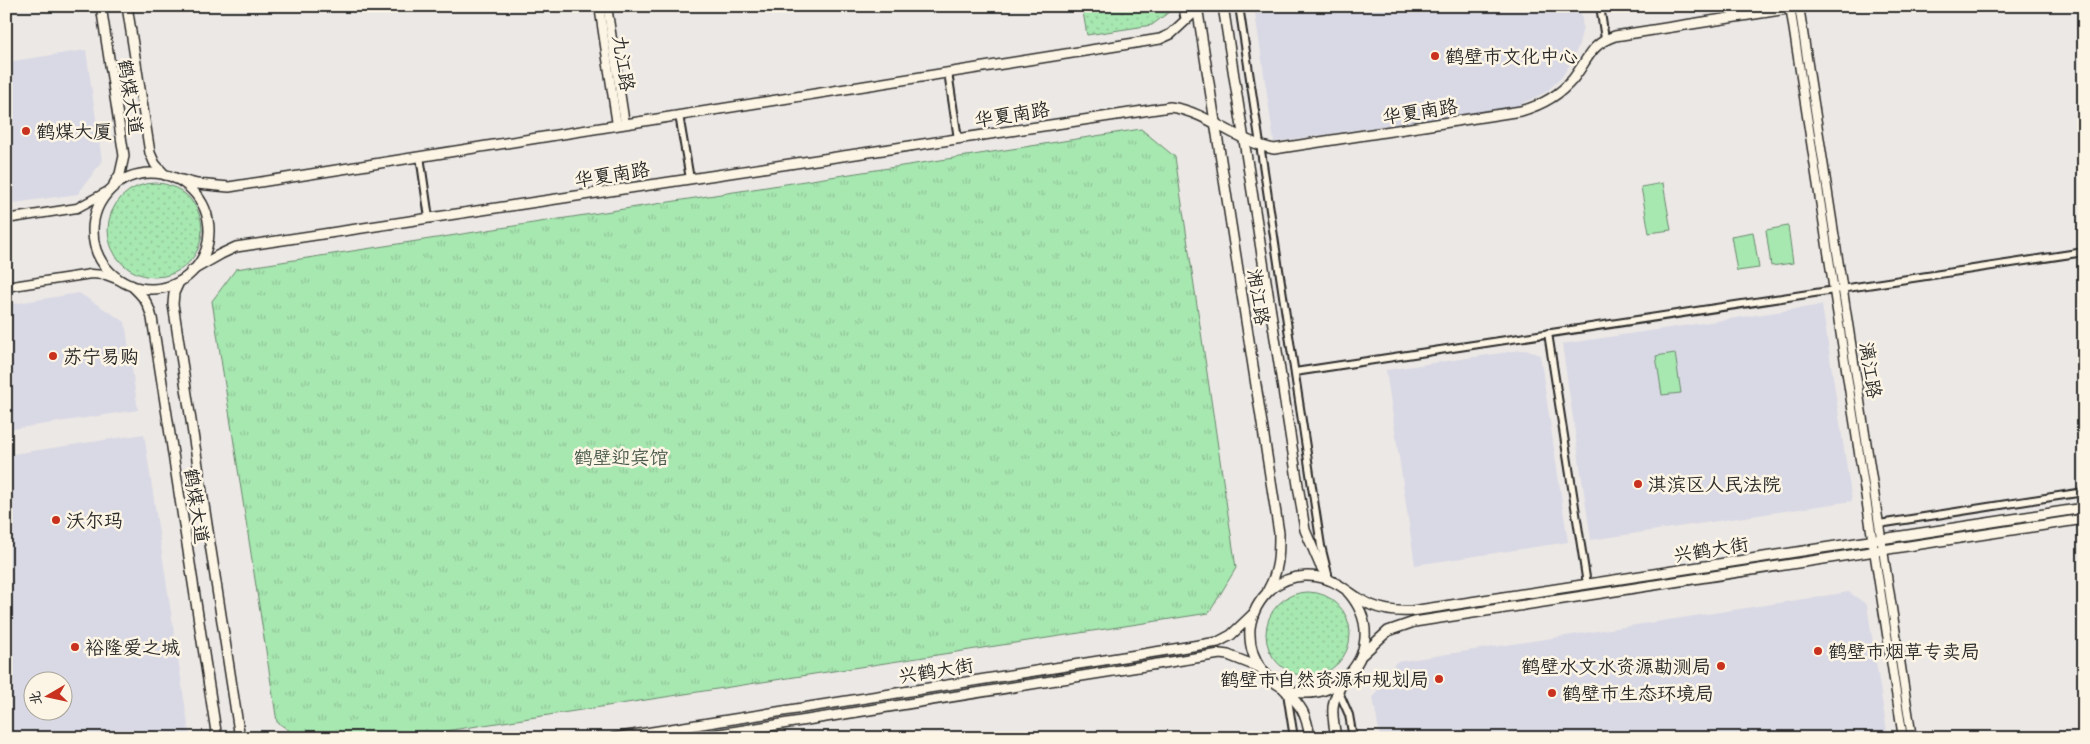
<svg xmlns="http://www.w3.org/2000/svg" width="2090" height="744" viewBox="0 0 2090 744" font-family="'Gochi Hand','LXGW WenKai TC',sans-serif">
<defs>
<pattern id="grass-dots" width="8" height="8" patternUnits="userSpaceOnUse" patternTransform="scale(1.25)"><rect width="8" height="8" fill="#a7e7b0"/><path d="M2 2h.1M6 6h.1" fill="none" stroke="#90c698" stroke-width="1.8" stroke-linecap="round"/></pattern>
<pattern id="park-tufts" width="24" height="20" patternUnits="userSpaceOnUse" patternTransform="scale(1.25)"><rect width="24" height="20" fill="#a7e7b0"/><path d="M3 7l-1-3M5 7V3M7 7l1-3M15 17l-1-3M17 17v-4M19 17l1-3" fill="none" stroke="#90c698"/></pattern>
</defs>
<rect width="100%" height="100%" fill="#ece8e5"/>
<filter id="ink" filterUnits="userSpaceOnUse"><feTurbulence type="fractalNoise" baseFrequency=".02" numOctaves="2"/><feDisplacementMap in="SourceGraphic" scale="10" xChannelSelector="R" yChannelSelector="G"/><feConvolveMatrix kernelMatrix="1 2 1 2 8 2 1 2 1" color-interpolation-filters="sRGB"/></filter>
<g filter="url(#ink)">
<g fill="#d9d9e5" fill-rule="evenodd">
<path d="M1254 6H1580L1583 27 1579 44 1571 63 1561 78 1546 92 1517 106 1274 142Z"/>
<path d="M86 50 102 161 78 194 6 204V62Z"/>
<path d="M79 293 125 322 138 410 6 430V305Z"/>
<path d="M1822 305 1852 501 1591 540 1562 344Z"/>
<path d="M1522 350 1531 351 1540 355 1568 542 1415 565 1386 370Z"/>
<path d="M144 434 190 738H7L6 455ZM32 682H62V712H32Z"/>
<path d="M1849 592 1867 605 1888 738H1380L1373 697 1396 662Z"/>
</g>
<g fill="url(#grass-dots)" stroke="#69896e">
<path d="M1082 6H1170L1169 12 1152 25 1087 35Z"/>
<circle cx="155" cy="230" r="47"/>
<circle cx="1308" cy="634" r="42"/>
</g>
<path fill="url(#park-tufts)" stroke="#69896e" d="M1141 129 1175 157 1236 568 1209 613 400 738H300L277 722 212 301 236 269Z"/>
<g fill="#a7e7b0" stroke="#69896e">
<path d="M1663 183 1671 230 1649 233 1641 187Z"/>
<path d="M1788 226 1793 263 1771 266 1766 230Z"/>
<path d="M1753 232 1759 268 1737 271 1731 236Z"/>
<path d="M1675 353 1681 393 1662 395 1656 356Z"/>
</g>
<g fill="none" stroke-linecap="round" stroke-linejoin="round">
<g stroke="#2b2b2b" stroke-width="10">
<g id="minor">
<path d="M1182 6 1185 21"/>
<path d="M1239 6 1321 546 1328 574"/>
<path d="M1600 6 1605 39"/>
<path d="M948 72 958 139"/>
<path d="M679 115 690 179"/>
<path d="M420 156 429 218"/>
<path d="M1548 333 1587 584"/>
<path d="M1295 372 2084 252"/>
<path d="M1879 524 2084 492"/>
<path d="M1338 690 1349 715 1353 738"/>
<path d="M1287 693 1294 738"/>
</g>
</g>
<g stroke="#2b2b2b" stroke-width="11">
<g id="tertiary">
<path d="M599 6 617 125"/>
<path d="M607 6 625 124"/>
<path d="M1790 6 1903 738"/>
<path d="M1799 6 1912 738"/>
<path d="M6 219 77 208 110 190"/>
<path d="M6 287 91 274 106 275 122 281"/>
</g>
</g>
<g stroke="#2b2b2b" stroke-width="12">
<g id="secondary">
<path d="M101 6 124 156 120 174 114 184"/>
<path d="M127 6 150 153 155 164 165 175"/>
<path d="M1197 6 1279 533C1279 556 1279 570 1268 590"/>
<path d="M1223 6 1305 530 1320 565 1329 580"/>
<circle cx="151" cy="231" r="58"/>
<path d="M174 178 197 184 229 187 1160 39 1171 34 1201 6"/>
<path d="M191 271 221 254 236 247 1170 107C1208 112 1237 142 1274 149L1521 111C1542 105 1559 96 1573 79 1588 60 1590 44 1615 36L1806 6"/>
<path d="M179 282 174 293 173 304 240 738"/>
<path d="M131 285C143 296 148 302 152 318L217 738"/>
<path d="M1347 591C1404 654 1313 732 1263 671 1253 659 1249 643 1250 628 1252 613 1260 599 1271 589 1290 573 1318 572 1339 585 1350 592 1359 600 1371 605 1385 611 1397 612 1412 611L2084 508"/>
<path d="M1363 654 1388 631 1414 622 2084 519"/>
<path d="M1284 689C1302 707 1306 712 1310 738"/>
<path d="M614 738 1218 642 1231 635 1252 615"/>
<path d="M694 738 1220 654 1228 655 1261 668"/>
<path d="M1336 738C1332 713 1329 703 1344 681"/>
</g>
</g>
<use href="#minor" stroke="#fcf5e5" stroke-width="6"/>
<use href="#tertiary" stroke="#fcf5e5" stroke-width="8"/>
<use href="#secondary" stroke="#fcf5e5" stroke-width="9"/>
</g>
</g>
<g fill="#c8321e" stroke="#fcf5e5" stroke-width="2">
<circle cx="1435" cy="56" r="5"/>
<circle cx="26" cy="131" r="5"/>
<circle cx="53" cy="356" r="5"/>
<circle cx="1638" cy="484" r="5"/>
<circle cx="56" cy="520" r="5"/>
<circle cx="75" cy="647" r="5"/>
<circle cx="1818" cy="651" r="5"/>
<circle cx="1721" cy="666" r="5"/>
<circle cx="1439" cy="679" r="5"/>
<circle cx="1552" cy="693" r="5"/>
</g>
<g text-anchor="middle" stroke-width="5" stroke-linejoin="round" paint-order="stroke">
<g font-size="19" fill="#2b2b2b" stroke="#fcf5e5" text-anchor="start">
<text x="1445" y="63">鹤壁市文化中心</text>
<text x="36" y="138">鹤煤大厦</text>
<text x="63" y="363">苏宁易购</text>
<text x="1648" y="491">淇滨区人民法院</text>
<text x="66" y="527">沃尔玛</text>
<text x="85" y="654">裕隆爱之城</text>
<text x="1828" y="658">鹤壁市烟草专卖局</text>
<text x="1711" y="673" text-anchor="end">鹤壁水文水资源勘测局</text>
<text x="1429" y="686" text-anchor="end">鹤壁市自然资源和规划局</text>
<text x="1562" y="700">鹤壁市生态环境局</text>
</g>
<g font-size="19" fill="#2b2b2b" stroke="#fcf5e5">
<text transform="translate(624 63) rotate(81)" y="7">九江路</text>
<text transform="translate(131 97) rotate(81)" y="7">鹤煤大道</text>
<text transform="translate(1420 111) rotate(-9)" y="7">华夏南路</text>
<text transform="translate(1012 114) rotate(-9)" y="7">华夏南路</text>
<text transform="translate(612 174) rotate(-9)" y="7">华夏南路</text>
<text transform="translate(1259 297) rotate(81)" y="7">湘江路</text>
<text transform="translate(1871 370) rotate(81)" y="7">漓江路</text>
<text transform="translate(197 506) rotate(81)" y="7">鹤煤大道</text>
<text transform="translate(1711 549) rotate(-9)" y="7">兴鹤大街</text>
<text transform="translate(936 670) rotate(-9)" y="7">兴鹤大街</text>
</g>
<g font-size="19" fill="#4a5a4c" stroke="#fcf5e5">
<text x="621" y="464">鹤壁迎宾馆</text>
</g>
</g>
<rect width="2090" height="744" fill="none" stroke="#fcf5e5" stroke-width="25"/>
<rect x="12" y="12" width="2065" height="719" fill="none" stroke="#2b2b2b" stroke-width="2" filter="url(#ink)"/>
<g transform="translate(48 696) rotate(261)"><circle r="24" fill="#fcf5e5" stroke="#a8a49b"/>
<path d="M0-4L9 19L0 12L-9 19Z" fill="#c8321e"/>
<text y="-8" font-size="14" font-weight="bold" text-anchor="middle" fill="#2b2b2b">北</text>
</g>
</svg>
